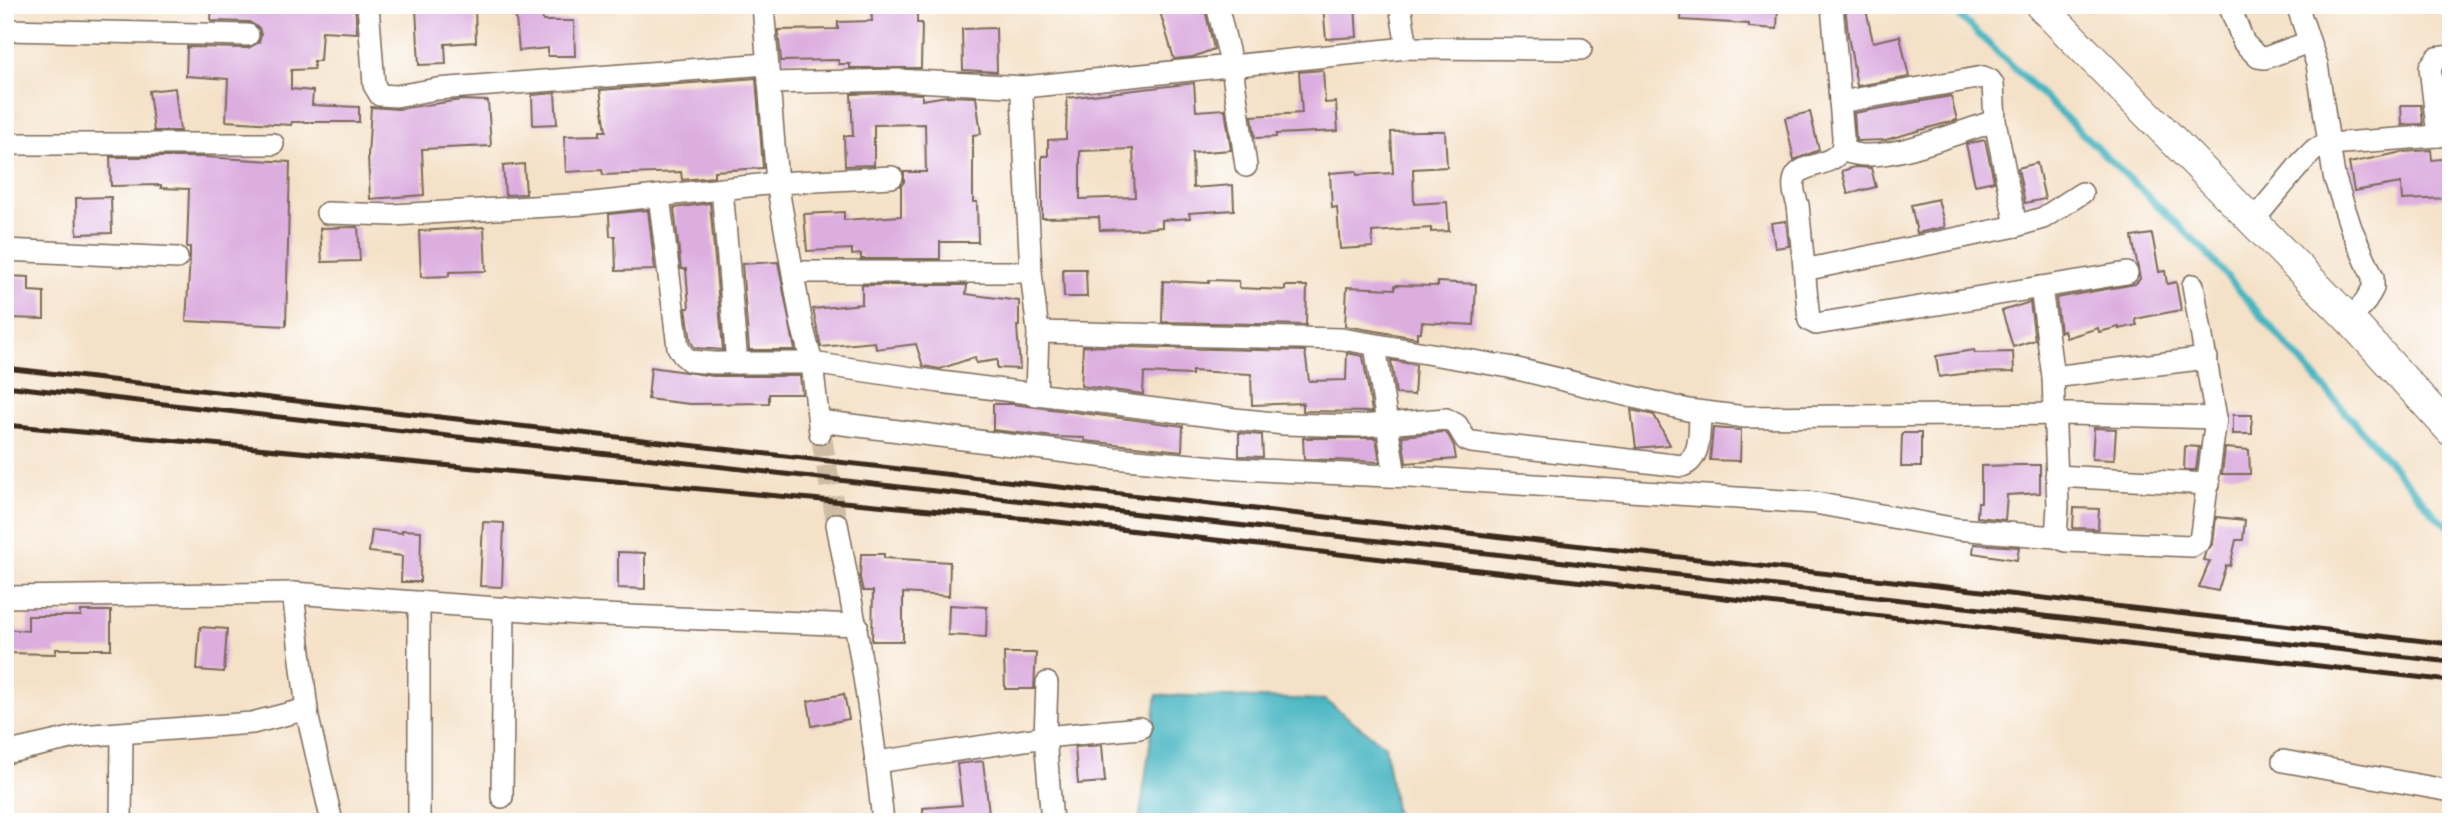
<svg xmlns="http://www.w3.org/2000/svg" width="2456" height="827" viewBox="0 0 2456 827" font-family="Sriracha,sans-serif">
<rect width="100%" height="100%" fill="#fff"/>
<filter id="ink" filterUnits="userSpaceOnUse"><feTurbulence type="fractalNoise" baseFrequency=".0143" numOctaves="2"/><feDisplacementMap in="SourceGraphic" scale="14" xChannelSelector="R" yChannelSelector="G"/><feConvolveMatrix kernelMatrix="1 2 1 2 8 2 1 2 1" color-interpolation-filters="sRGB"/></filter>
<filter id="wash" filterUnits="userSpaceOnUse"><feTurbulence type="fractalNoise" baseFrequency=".00686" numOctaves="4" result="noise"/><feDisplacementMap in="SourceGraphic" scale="28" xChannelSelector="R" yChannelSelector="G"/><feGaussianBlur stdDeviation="1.57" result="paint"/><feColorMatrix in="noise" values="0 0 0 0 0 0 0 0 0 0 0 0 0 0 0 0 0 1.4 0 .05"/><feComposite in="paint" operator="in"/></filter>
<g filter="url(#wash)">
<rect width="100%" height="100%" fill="#f4e1c7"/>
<path fill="#48b6c2" stroke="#427070" stroke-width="2" d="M1157 695 1325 700 1385 746 1397 822H1139Z"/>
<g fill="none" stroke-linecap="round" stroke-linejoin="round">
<path stroke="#48b6c2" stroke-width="7" d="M1948 5 2202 248 2438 518 2451 528"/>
</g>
<g id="blocks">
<g fill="#dcaddf" fill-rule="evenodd">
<path d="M212 5H355L357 33 322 31 320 61H314V69L291 70V89L313 91 312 105 359 107V122H292L291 125 226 121 228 79 186 76 187 47 248 48 259 42 261 35 259 28 249 22 211 21Z"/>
<path d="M448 5H475L476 42 445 44 446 64 419 65 416 8Z"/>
<path d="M871 5H917V23H922L921 68H850V64H839L838 60 781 61 778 30 838 29V22L872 21Z"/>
<path d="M1158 5H1204L1214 49 1193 57 1174 59Z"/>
<path d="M1323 5H1355L1357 37 1326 39Z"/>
<path d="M1682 5H1778L1777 29 1749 27V24L1681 20Z"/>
<path d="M1845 5H1865L1873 42 1900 36 1909 77 1857 86 1848 35Z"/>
<path d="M541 6 543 21H574L575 56H548V48L519 51 515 8Z"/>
<path d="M996 28 997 72 963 70 962 29Z"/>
<path d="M1323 70 1325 103 1336 102 1338 131 1276 134V137L1255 138 1252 116 1302 113 1299 72Z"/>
<path d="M756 78 763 168 714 171V177L682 180 681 172 603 175 602 170 566 172 564 136 600 135V131H606L600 90Z"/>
<path d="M1194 83 1196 111 1225 109 1231 150 1192 153 1193 188 1233 185 1234 210 1189 213 1190 218 1162 220V227L1140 229 1100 230 1099 217 1042 218V156H1048V140L1066 139 1067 98ZM1133 149 1135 197 1080 199V151Z"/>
<path d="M175 88 180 131H154L149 91Z"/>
<path d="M555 93 557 124 533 125 532 95Z"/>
<path d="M898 93 922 94V100L947 96 976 97 981 134 973 135V202H977L978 242H940V259H861V254L852 255V249L807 251 804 214 844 212V220L901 216V186L904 182V172H926L925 124 874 125V165L845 166 844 136H853L851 94Z"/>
<path d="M1951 96 1957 120 1885 140 1856 141 1854 113Z"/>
<path d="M461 100 488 101 491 146 422 149 424 195 370 199 368 156 371 107 398 109Z"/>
<path d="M2401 105H2421L2423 124 2402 125Z"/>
<path d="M1810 112 1819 150 1794 160 1785 118Z"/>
<path d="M1419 131H1445L1447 167 1413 169 1414 204 1447 202 1449 231 1431 232V228L1372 232 1373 247 1340 249 1337 207 1332 208 1330 173 1356 171 1357 175 1393 173 1391 132Z"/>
<path d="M1985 140 1994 181 1975 185 1966 144Z"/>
<path d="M2431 150 2432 160 2451 158V198L2402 200 2401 183 2354 191 2349 163 2403 152Z"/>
<path d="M110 157H203L290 162 286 326 186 321 190 258V247H187L189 189 161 188V185L111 186Z"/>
<path d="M2037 163 2045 199 2025 203 2018 168Z"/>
<path d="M524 164 526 194 505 195 503 166Z"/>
<path d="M1855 167 1871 168 1876 187 1848 194 1842 171Z"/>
<path d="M111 197 112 233 77 234 76 198Z"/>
<path d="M1938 199 1945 227 1917 233 1911 205Z"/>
<path d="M710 203 723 350 695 348 691 342 686 308H689L686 269H681L674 208Z"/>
<path d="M648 210 655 270 616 271 615 236H610L609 214Z"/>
<path d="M1786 221 1789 246 1775 248 1771 223Z"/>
<path d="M358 227 360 261 322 262 320 228Z"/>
<path d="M484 227 486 271 449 272V276L421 277 419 231Z"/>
<path d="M2152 234 2159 272 2165 271 2167 284 2176 282 2181 310 2135 319 2137 325 2119 329V327L2099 332 2098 328 2066 338 2064 330 2060 332 2056 298 2135 284 2140 279 2132 237Z"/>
<path d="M778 262 795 350H749L742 264Z"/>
<path d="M1063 269H1086L1087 297H1064Z"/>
<path d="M7 276 29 277V291L44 292V319L6 318Z"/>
<path d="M1209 280 1239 281V288L1285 290V286H1307L1306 325 1162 322 1163 281 1209 283Z"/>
<path d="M1438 282 1476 284 1474 325 1422 322 1421 332H1417V338L1345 326 1347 287 1395 289V285L1438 286Z"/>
<path d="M862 285H967L966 294 1019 301V326H1017L1020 369 997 368V360L976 363 975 357 940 369 923 366 916 344 876 349 875 342 821 347 813 309 862 304Z"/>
<path d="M2030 302 2035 340 2013 347 2002 311Z"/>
<path d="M1083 346 1305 351 1309 381 1346 380 1347 353 1363 356 1372 412 1303 411V403L1252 405 1251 374 1192 371V375L1144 373 1143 394 1081 386Z"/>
<path d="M1974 350 1975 353 2013 352 2014 372 1969 373 1939 377 1936 356Z"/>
<path d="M1391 360 1416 365 1414 395 1396 394Z"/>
<path d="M651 367 713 376H800L802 394H769V403L690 404 648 399Z"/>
<path d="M993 404H1012L1183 426 1182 451 1085 441V438L1054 437 993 430Z"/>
<path d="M1631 410 1654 415 1670 445 1636 448Z"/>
<rect x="2233" y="415" width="19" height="19"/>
<path d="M1713 428 1741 430 1740 461 1710 460Z"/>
<path d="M2094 428 2116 429 2114 460 2092 459Z"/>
<path d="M1443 432 1448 435 1454 446 1456 459 1406 463 1402 436Z"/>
<path d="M1239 433 1262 435 1263 457 1239 456Z"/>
<path d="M1902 433H1921V467H1901Z"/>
<path d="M1303 438H1376L1380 462 1304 459Z"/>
<path d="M2185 446 2199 447 2196 470H2184Z"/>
<path d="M2225 448 2249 450 2250 474H2222Z"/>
<path d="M2020 465H2040V493L2007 495 2005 520 1977 517 1978 502H1981V466Z"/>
<path d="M2074 508 2099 509 2098 529 2073 528Z"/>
<path d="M2216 517 2245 520 2243 540H2236L2230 566 2226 565 2218 591 2199 587 2210 561 2203 560 2205 554 2213 543Z"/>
<path d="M483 522 504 523 502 587 480 586Z"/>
<path d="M372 530 402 533V530L421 531 420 582H401L402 556 369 552Z"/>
<path d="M1974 544 2019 547 2017 560 1973 553Z"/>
<path d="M618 552 645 553V589L618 588Z"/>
<path d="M861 554H884V558L950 562 949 596 903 593V641H872L873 591H863L860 578Z"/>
<path d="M949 605 987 607 986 637 948 635Z"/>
<path d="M81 611H111V649H56V654L5 653V629L28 631V616H81Z"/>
<path d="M200 627 227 629 224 672 197 670Z"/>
<path d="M1004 653H1036L1034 689H1005Z"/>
<path d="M844 694 849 719 812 726 808 701Z"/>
<path d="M1102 745 1105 782 1078 784 1075 747Z"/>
<path d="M983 761 990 822H923V808L962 805 957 764Z"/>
</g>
</g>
</g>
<g filter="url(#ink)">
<use href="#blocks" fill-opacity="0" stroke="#7c6a59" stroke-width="2"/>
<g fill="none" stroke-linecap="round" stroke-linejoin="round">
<path stroke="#cfbca5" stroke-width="21" stroke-dasharray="21 10" stroke-linecap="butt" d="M821 435 837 524"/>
<g stroke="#7c6a59" stroke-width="24">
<g id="street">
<path d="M368 5 374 85 380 95 396 96 437 89 767 64"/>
<path d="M763 5 777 183 802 325 812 363 820 433"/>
<path d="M1217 5 1232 67 1246 166"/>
<path d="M1400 5 1407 48"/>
<path d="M1832 5 1843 137C1843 143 1843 149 1839 153 1822 173 1780 157 1798 205L1809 320 1816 324 2127 273"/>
<path d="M2229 5 2244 43 2258 57 2265 58 2309 42"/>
<path d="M2297 5 2317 64 2334 176 2351 228 2373 277V288L2366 301 2350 320"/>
<path d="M5 30 248 35"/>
<path d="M769 83 898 80 1024 87 1407 48 1581 49"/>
<path d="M1024 87 1022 98 1031 272 1038 332 1036 395"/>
<path d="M1840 102 1983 77 1990 80 1993 84 1995 121 2016 226"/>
<path d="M2438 136 2430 67 2437 58 2451 56"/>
<path d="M5 144H273"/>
<path d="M1842 151C1849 152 1856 155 1863 155 1900 157 1959 132 1995 121"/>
<path d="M722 189 737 363"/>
<path d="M659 196 678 347 683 355 690 361 714 363H812L940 382 1235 419 1284 424 1360 426 1446 419 1457 425 1466 440 1472 442 1682 466C1702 459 1699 430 1700 412"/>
<path d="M327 213 393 215 584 204 777 183 892 177"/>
<path d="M2252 222 2302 162 2314 150 2329 144 2451 135"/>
<path d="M5 250 177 258"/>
<path d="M1804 270 2016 226 2043 218 2082 193"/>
<path d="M794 272H1031"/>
<path d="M2041 287 2053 377 2058 506 2056 537"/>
<path d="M1038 332 1342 339 1509 367 1688 410 1745 417 2069 414 2216 418"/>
<path d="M1375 345 1395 476"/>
<path d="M2053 377 2207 358"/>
<path d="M819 421 1114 458 1238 469 1410 477 1815 503 1957 529 2056 537 2066 541 2192 546 2200 541 2216 418 2193 285"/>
<path d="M2056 476 2209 484"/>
<path d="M837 524C856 623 873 722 883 822"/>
<path d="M293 593 308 718 332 822"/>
<path d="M5 597 293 593 578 614 857 625"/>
<path d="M419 602V822"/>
<path d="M1047 683 1045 737 1052 822"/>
<path d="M5 753 80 736 252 723 307 709"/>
<path d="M2283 761 2451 791"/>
<path d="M877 762 1045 737 1140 728"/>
<path d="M502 797 504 608"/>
<path d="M121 822 122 734"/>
</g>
</g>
<g stroke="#7c6a59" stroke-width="32">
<path id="secondary" d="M2040 5 2350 320 2451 431"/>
</g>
<use href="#street" stroke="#fff" stroke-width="21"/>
<use href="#secondary" stroke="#fff" stroke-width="30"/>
<g stroke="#3b2a1e" stroke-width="5">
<path d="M5 368 2451 644"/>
<path d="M5 386 2451 662"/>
<path d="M5 425 1040 520 2451 681"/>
</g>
</g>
</g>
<rect width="2456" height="827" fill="none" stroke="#fff" stroke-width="28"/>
</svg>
